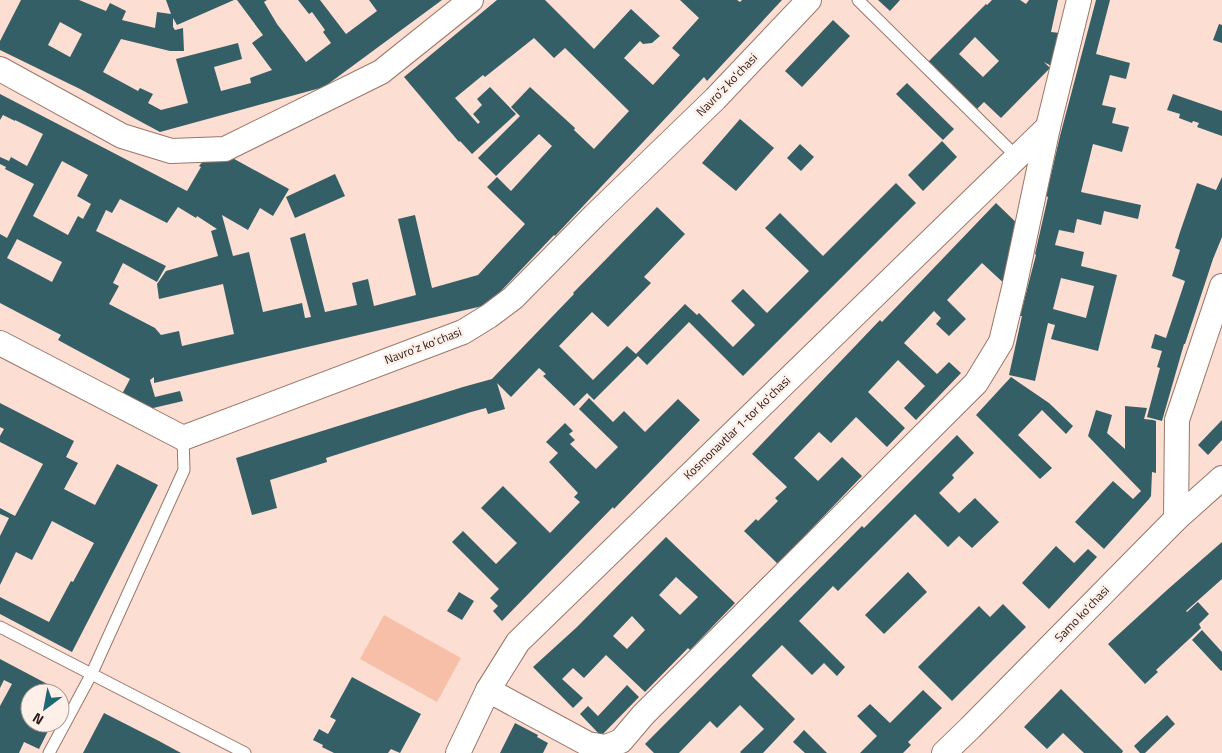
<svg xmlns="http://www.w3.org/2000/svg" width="1222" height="753" viewBox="0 0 1222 753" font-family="'Titillium Web',sans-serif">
<rect width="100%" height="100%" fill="#fdded2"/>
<path fill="#f8bfa8" d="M384 615 461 658 437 702 360 659Z"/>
<g fill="#355f66" fill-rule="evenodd">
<path d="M21 0H79L106 11 110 3 126 11 122 20 155 28 157 12 171 14 166 0H234L177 25 173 18V27L175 30 183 28 184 51H170L121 39 103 72 138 91 140 88 153 94 148 103 161 110 188 103 176 59 238 43 242 59 214 67 221 91 251 83 250 78 272 70 252 43 263 35 237 0H267L264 2 277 24 306 62 331 43 323 32 325 30 312 12 309 14 298 0H320L346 34 377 11 369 0H442L324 87 160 132 80 89 0 50V41ZM60 22 82 34 70 57 48 45Z"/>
<path d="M497 0H545L594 49 631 9 660 36 652 43 643 44 640 41 624 58 653 85 680 55 672 48 699 18 680 0H737L740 2 742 0H782L707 81 704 77 555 236 554 235 499 293 500 295 491 304 154 383V377L150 380 155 397 180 391 183 401 149 409 122 394 130 379 58 340 61 335 0 303V234L7 238 34 184 5 169 6 167 0 164V157L9 161 11 157 27 166 43 134 15 120V121L3 115 0 120V94L187 191 201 167 199 166 204 160 227 155 289 189 273 216 260 208 248 230 222 215 233 256 249 252 263 312 302 303 305 318 311 317 290 238 305 233 325 312 357 305 352 283 368 279 374 306 416 295 398 219 415 215 432 288 478 275 525 224 487 187 497 177 511 191 552 146 539 134 496 176 478 158 520 116 511 107 530 87 575 128 574 130 594 149 629 111 565 48 554 58 534 38 485 77 483 75 455 98 478 124 480 122 473 114 482 105 477 99 490 87 516 114 472 154 460 141 459 142 404 77ZM62 161 88 175 77 196 91 204 83 219 78 216 68 235 33 216ZM120 199 167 223 178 207 196 218 197 216 217 229 211 231 218 256 166 271 157 284 159 299 223 284 234 334 182 346 179 331 161 335 155 328 109 304 119 286 113 283 123 263 157 282 166 266 96 231 106 210 112 213ZM17 239 62 262 52 282 7 258Z"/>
<path d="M878 0H900L890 11Z"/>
<path d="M992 0H1020L1026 4 1029 0H1058L1051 32 1060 33 1053 67 1044 62 1050 68 1001 118 984 102 976 110 928 62 986 4 987 5ZM975 37 999 61 983 77 959 54Z"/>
<path d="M1096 0H1110L1096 54 1130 63 1126 79 1110 75 1102 105 1116 108 1112 123 1129 127 1122 152 1093 144 1081 192 1141 205 1138 219 1104 211 1101 225 1077 219 1074 233 1059 230 1055 245 1084 252 1081 266 1117 275 1098 351 1051 339 1055 325 1048 323 1035 381 1009 375 1022 316H1020L1036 255 1035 254 1048 197 1046 196 1060 136ZM1061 278 1094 286 1086 318 1053 309Z"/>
<path d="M833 20 850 36 802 87 785 71Z"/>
<path d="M1219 24 1222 25V43L1213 40Z"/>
<path d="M907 83 954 129 943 140 896 94Z"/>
<path d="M1173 94 1222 111V136L1197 127 1199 123 1193 121 1192 123 1179 118 1180 114 1167 110Z"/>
<path d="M740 119 774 148 736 191 702 163Z"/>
<path d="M942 141 957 157 923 191 908 175Z"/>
<path d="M800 144 814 157 801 171 787 158Z"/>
<path d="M335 174 345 196 295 218 286 197Z"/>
<path d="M1222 177V237L1213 259 1185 344H1184L1162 421 1147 417 1160 368 1157 367 1162 351 1151 348 1155 334 1166 338 1185 281 1172 276 1180 250 1175 248 1180 232 1197 183 1216 190Z"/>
<path d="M896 183 916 203 743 376 689 322 647 365 638 356 594 400 587 393 574 406 543 376 546 374 539 368 511 397 497 383 505 409 488 414 486 408 471 412 326 458 327 462 270 480 277 508 252 515 236 458 463 387 492 379 574 294 573 293 657 207 685 234 644 277 651 283 608 327 592 312 559 346 593 380 627 346 636 354 685 304 697 315 699 313 733 347 755 325 731 301 743 289 767 313 809 271 765 228 780 213 823 256Z"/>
<path d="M996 203 1024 230 1008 287 982 263 947 300 966 319 949 336 936 324 941 318 934 311 904 343 937 374 949 362 961 373 916 420 904 408 925 386 898 360 868 392 905 428 887 447 856 417 831 443 819 432 794 458 818 481 842 457 862 476 778 564 744 531 756 519 758 521 778 501 775 498 787 487 752 454 880 320 882 322Z"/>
<path d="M1011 377 1049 403 1073 426 1066 434 1042 410 1018 435 1052 468 1040 479 976 415Z"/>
<path d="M589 398 613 422 624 411 645 432 678 399 700 420 614 509 613 507 502 621 493 611 498 606 490 598 499 589 452 542 463 531 496 564 517 543 481 508 503 486 550 533 580 502 574 497 578 493 549 462 558 453 546 442 565 423 573 431 569 434 575 440 570 444 596 469 618 447 579 409Z"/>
<path d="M0 403 74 441 66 457 78 463 64 489 95 505 117 464 158 485 72 652 0 614V597L49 622 71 581 73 582 94 543 52 521 32 560 16 552 0 585V536L9 518 0 514V508L15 516 43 464 0 442V436L4 429 0 427Z"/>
<path d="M1125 406 1147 408 1144 419 1153 420 1156 421V473L1152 472 1151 496 1149 499 1104 549 1075 522 1113 481 1133 499 1141 491 1088 436 1096 410 1112 415 1107 433 1125 449Z"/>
<path d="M1222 420V440L1208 455 1198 445Z"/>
<path d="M957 435 974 453 952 475 954 478 939 493 959 513 975 498 999 522 972 548 959 536 948 547 915 514 838 591 833 586 799 621 845 667 837 676 824 663 812 675 782 645 752 675V676L795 719 763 753H741L740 752 764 729 740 705 717 728 710 721 679 753H654L645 744 862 526 864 528Z"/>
<path d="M666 537 735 603 690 650 688 648 645 692 606 655 584 678 573 668 562 679 583 698 573 708 533 667 577 627ZM676 577 698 597 680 615 659 595ZM632 616 645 630 627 649 613 636Z"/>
<path d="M1222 542V579L1186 611 1187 612 1198 602 1209 614 1199 624 1201 628 1156 670 1158 672 1145 684 1108 644 1167 590Z"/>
<path d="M1056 546 1074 563 1088 549 1097 557 1049 609 1022 583Z"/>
<path d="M908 572 927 592 884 634 865 615Z"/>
<path d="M459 592 474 601 462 620 447 611Z"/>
<path d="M1003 604 1026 627 952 701 918 667 979 606 990 617Z"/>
<path d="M1202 630 1222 652V670L1221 671 1192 640Z"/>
<path d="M0 659 53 687 50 693H30V723H52L39 749 24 742 19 753H0V706L12 684 4 680 0 688Z"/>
<path d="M352 677 421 714 400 753 391 749 388 753H334L322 747 323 745 313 740 319 729 328 734 336 720 330 717Z"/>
<path d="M627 685 639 697 601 736 580 714 588 706 598 716Z"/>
<path d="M1061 689 1123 751 1122 753H1084L1063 733 1047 749 1024 727Z"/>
<path d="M923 690 942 708 908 742 911 745 903 753H860L877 736 857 716 870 704 890 723Z"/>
<path d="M104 713 159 741 181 753H83Z"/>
<path d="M1167 715 1175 724 1145 753H1140L1134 746Z"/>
<path d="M515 723 538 735 537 737 548 743 543 753H500Z"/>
<path d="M804 730 827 753H805L793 742Z"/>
</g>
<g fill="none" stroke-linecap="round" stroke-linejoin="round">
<g stroke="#9a7769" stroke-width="13">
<g id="service">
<path d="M858 0 1016 156"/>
<path d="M0 627 245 753"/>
<path d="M49 753 91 675 184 470 183 438"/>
</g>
</g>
<g stroke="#9a7769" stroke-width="26">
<g id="minor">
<path d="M0 69 122 136 171 151 225 149 381 72 471 0"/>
<path d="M0 343 183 438 463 332 489 316 513 298 595 215 715 99 809 0"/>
<path d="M1176 519 1177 420 1222 286"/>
<path d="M488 690 588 744 606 747 621 741 643 715 976 383 1001 342 1014 288 1048 127 1079 0"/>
<path d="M458 753 488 690 518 642 1048 127"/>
<path d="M944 753 970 728 1176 519 1222 478"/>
</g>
</g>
<use href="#service" stroke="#fff" stroke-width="11"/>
<use href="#minor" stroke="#fff" stroke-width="24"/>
</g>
<g text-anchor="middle" stroke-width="5" stroke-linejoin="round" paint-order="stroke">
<g font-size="12" fill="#271a14" stroke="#ffefe9">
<text transform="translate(727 85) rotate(-46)" y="4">Navroʻz koʻchasi</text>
<text transform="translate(423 346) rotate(-21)" y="4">Navroʻz koʻchasi</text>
<text transform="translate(737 428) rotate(-44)" y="4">Kosmonavtlar 1-tor koʻchasi</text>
<text transform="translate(1082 614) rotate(-46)" y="4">Samo koʻchasi</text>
</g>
</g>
<g transform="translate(45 708) rotate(212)"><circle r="24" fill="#ffefe9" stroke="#a99a94"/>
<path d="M0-4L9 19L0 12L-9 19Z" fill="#1d6872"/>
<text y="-8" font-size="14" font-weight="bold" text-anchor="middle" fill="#271a14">N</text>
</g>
</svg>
